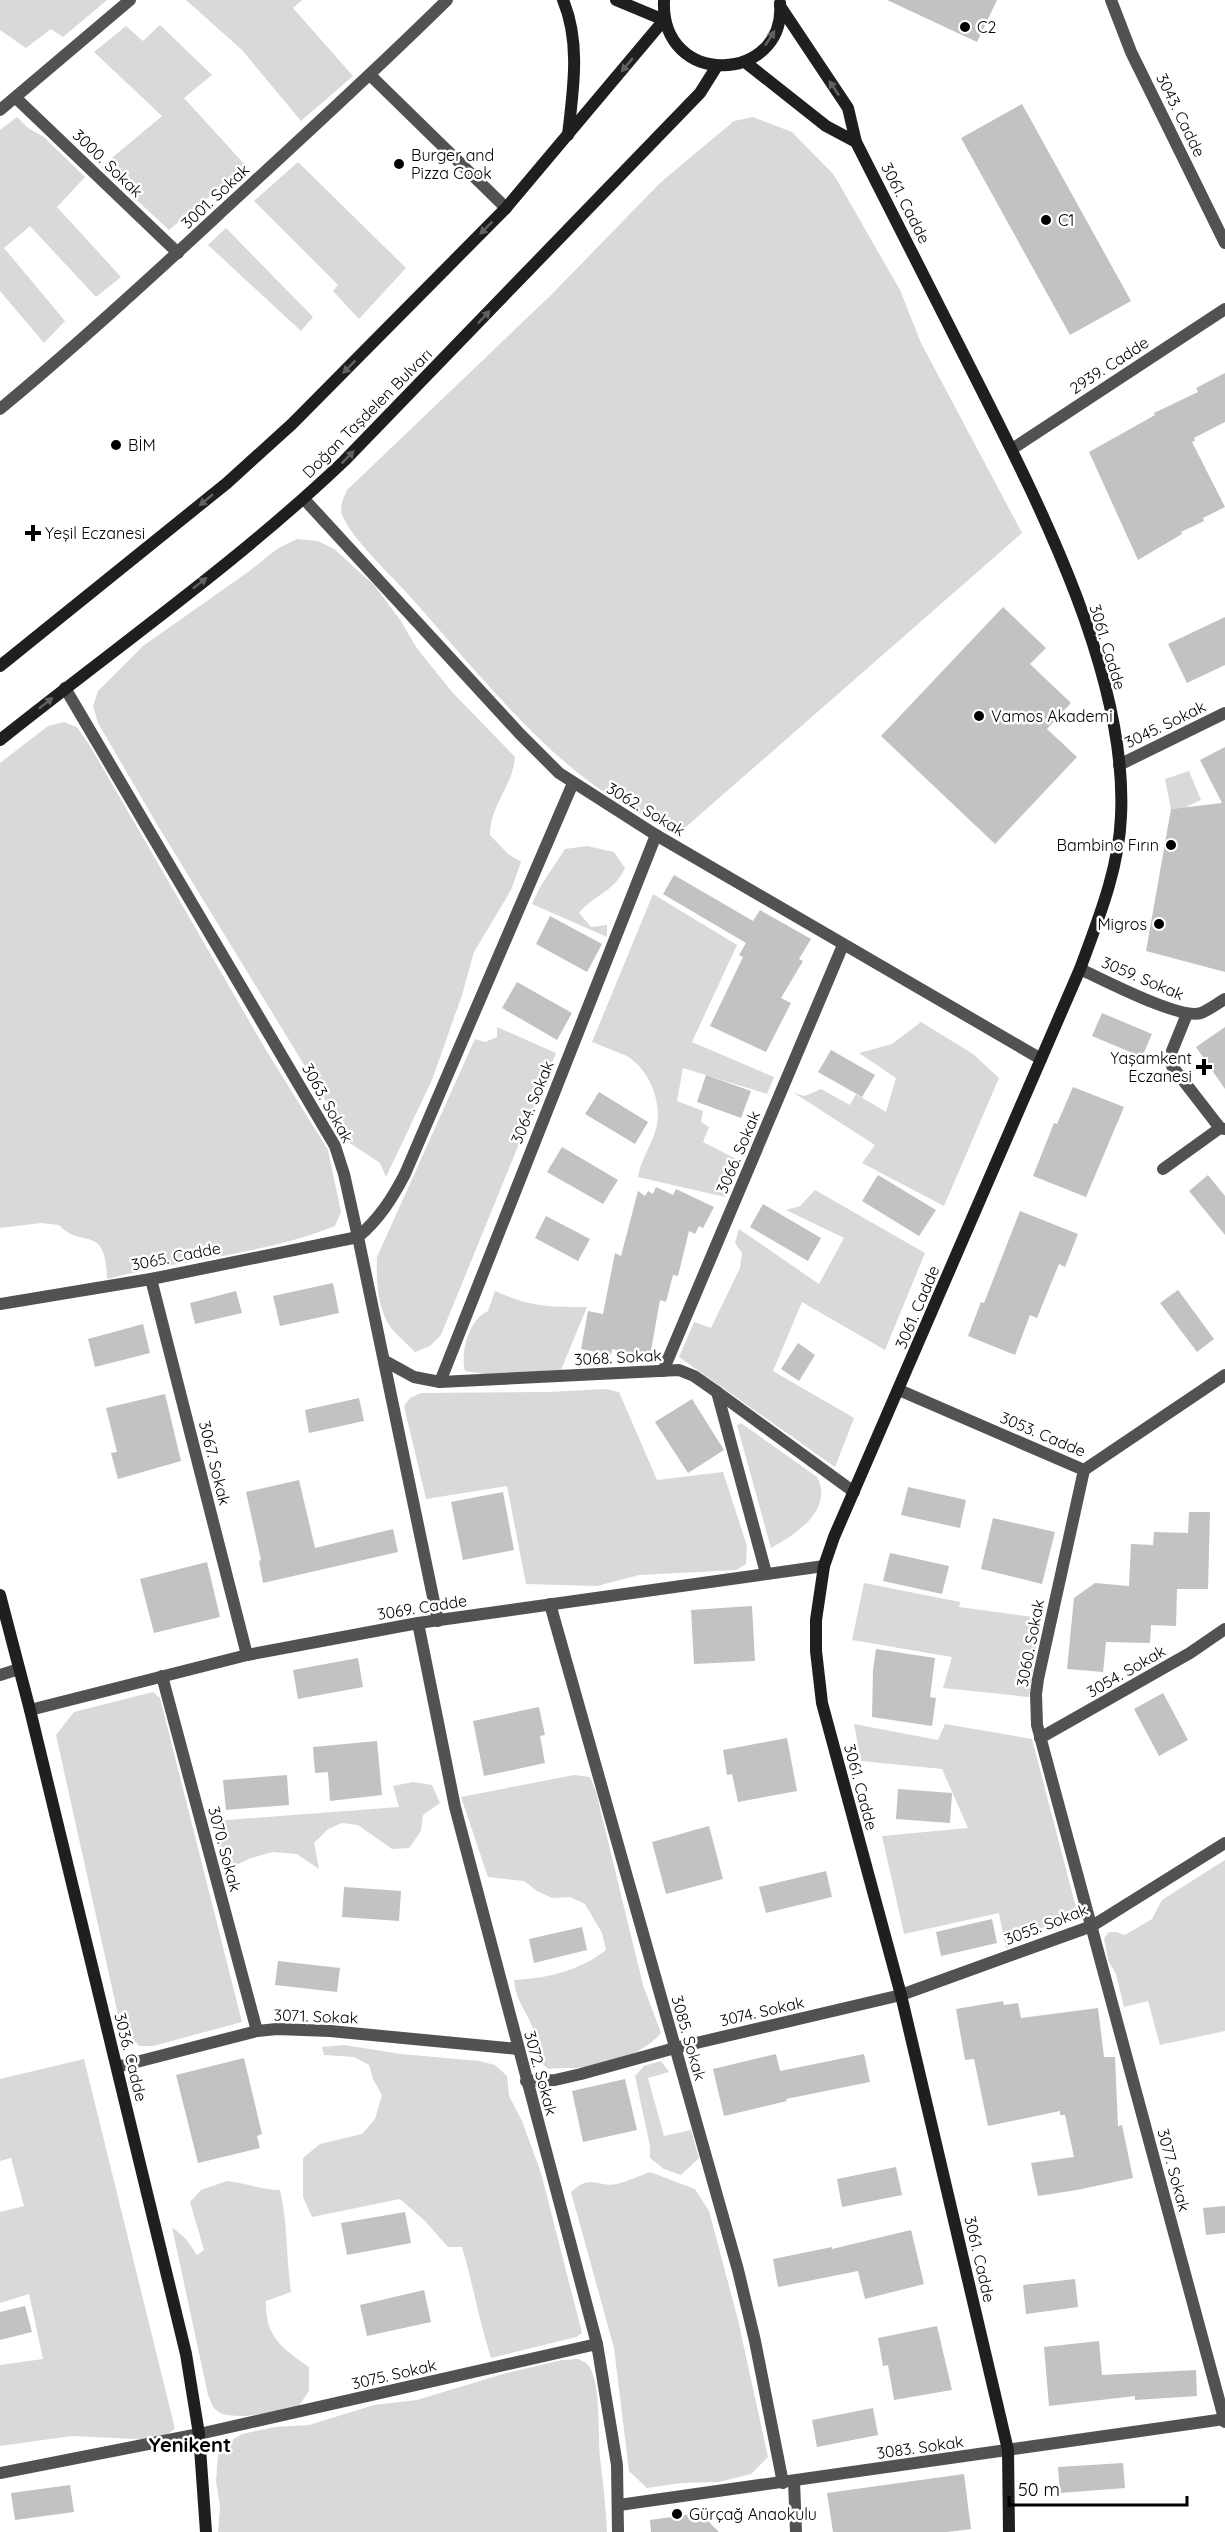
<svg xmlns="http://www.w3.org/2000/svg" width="1225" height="2532" viewBox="0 0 1225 2532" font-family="Quicksand,sans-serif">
<rect width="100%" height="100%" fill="#fff"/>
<g fill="#d9d9d9">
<path d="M0 0H107L63 37 51 29 26 48 0 30Z"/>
<path d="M186 0H302L293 8 353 76 301 121 242 50Z"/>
<path d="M160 25 212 75 184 98 246 166 169 230 101 167 162 116 94 52 126 26 143 41Z"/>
<path d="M17 117 28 128 44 137 85 177 57 207 121 277 96 297 30 226 4 248 65 321 44 343 0 291V130Z"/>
<path d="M753 117 792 132 834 175 900 290 921 343 1022 533 679 833C645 817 607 797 578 773 515 722 460 652 406 592 387 571 353 540 342 515 339 507 344 497 347 490L552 294 660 183 734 121Z"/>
<path d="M298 162 406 268 359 319 333 291 338 285 254 201Z"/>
<path d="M226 228 313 317 301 331 208 245Z"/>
<path d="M297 539 318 541 334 549 374 585 401 621 416 647 452 692 515 757C513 786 490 805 490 835L508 854 521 862 511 890 474 952 462 995 432 1080 386 1177 380 1163 348 1142 322 1094 158 826 98 723 93 706 98 691 143 646 248 572 277 549Z"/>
<path d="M64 722 77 727 90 746 266 1050 328 1150 341 1212 335 1226C263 1255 182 1259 107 1279 106 1222 82 1250 59 1225L41 1223 0 1228V763L48 726Z"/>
<path d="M1189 771 1201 800 1186 807 1171 809 1165 779Z"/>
<path d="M587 846 614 852 625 868C613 893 596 893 579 913L591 927 607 925V937L532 904 540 887 565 849Z"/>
<path d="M653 894 737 945 692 1042 774 1077 767 1094 683 1068 677 1101 703 1111 701 1122 709 1127 703 1142 738 1160 725 1197 638 1177C641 1159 651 1146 656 1129 663 1104 650 1070 627 1056 616 1051 603 1047 592 1042Z"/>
<path d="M921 1022 973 1054 999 1078 944 1206 862 1163 875 1145 794 1093 805 1096 821 1089 850 1105 856 1094 886 1112 896 1078 859 1053 892 1044Z"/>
<path d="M497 1027 556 1053 441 1335 430 1346 415 1352C407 1344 398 1336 391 1328 377 1308 376 1280 377 1257L475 1039 485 1042 497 1037Z"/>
<path d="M815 1190 925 1253 885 1350 802 1302 773 1371 854 1418 835 1467 679 1357 694 1322 711 1328 740 1268 742 1253 735 1243 739 1229 819 1284 844 1238 786 1210 800 1206Z"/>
<path d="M495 1291C530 1307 550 1307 587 1307L561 1370 484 1374 465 1371C460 1352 469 1319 488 1311Z"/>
<path d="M605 1389 619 1392 657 1480 723 1472 747 1546 746 1564 736 1570 639 1575 597 1586 526 1584 507 1486 426 1499 404 1406 410 1398 421 1393 548 1392Z"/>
<path d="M741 1423 817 1477C834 1510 796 1534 771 1548L737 1425Z"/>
<path d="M864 1583 960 1602 959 1607 1040 1618 1029 1697 943 1688 952 1657 852 1640Z"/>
<path d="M153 1692 160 1698 242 2022 153 2046H139L120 2024 56 1735 74 1712Z"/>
<path d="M854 1724 938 1740 945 1724 1032 1739 1079 1919 1037 1929 1006 1949 999 1913 904 1934 882 1836 968 1828 942 1769 861 1761Z"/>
<path d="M574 1775 590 1777 596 1792 643 1985 661 2033C643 2054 613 2062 586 2067 574 2069 561 2067 548 2069L536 2058C536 2046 536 2035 531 2024 524 2007 516 2000 514 1980 548 1978 579 1971 606 1950L602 1933 585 1904 570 1897 552 1898 537 1891 524 1881 488 1877 461 1797Z"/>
<path d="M413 1782 432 1785 440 1803 423 1815 421 1831 409 1848 392 1849 358 1825 342 1823 328 1829 314 1843 319 1869 297 1854 273 1852 251 1858 236 1865 228 1880 213 1821 399 1807 393 1786Z"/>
<path d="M1225 1860V2031L1160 2045 1148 2001 1124 2007 1116 1974 1108 1960 1104 1938 1109 1932H1116L1125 1935 1152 1919 1162 1900Z"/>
<path d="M344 2045 401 2054 479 2061 495 2065 507 2076 509 2096 522 2121 541 2173 582 2333 576 2337 491 2358C479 2321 473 2284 462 2247H448L425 2221 400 2199 312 2217 303 2197V2158L320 2144 362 2134 375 2119 382 2095 373 2079 369 2065 354 2057 324 2055 322 2047Z"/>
<path d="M84 2059 175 2429 158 2440 72 2436 0 2446V2365L43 2359 29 2294 0 2303V2212L24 2206 11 2158 0 2161V2079Z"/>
<path d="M661 2061 669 2072 648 2078 664 2136 691 2130 699 2158 681 2175 664 2169 650 2158V2146L635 2076 644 2066Z"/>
<path d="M650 2172 695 2189 709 2211 738 2320 768 2457 751 2474 719 2482 681 2483 647 2488 629 2471 614 2348 571 2192C592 2173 596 2188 617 2184 628 2181 639 2176 650 2172Z"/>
<path d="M227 2181C246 2183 262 2190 280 2190 288 2224 286 2258 291 2292L266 2301C265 2337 282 2348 309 2367V2391L298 2407C279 2410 227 2425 214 2408 211 2405 210 2398 208 2395L172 2227 186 2239 197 2255 204 2250 190 2202 201 2190Z"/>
<path d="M578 2359C582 2361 586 2362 589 2366 601 2383 598 2437 600 2458 603 2483 606 2507 607 2532H218L220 2506 216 2481 218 2455 221 2447 242 2434 275 2427 309 2425 374 2405 417 2400 503 2374 562 2360Z"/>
</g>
<g fill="#c2c2c2">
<path d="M887 0H997L977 42Z"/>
<path d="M1022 104 1131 301 1070 335 961 138Z"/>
<path d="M1225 373V422L1194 438 1195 441 1192 442 1225 507 1203 518 1204 521 1181 532 1182 534 1138 560 1089 452 1155 415 1154 413 1198 392 1196 388Z"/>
<path d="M1003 607 1046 648 1030 664 1071 703 1047 729 1077 757 995 844 881 736Z"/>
<path d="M1225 617V665L1187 683 1168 644Z"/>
<path d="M1225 747V972L1146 951 1171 809 1222 803 1200 760Z"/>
<path d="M674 875 753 921 760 910 811 939 799 959 803 961 781 998 791 1003 766 1052 710 1026 743 957 739 955 746 943 663 894Z"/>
<path d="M550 916 602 944 587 972 536 944Z"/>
<path d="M517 982 572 1013 557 1040 502 1008Z"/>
<path d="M1102 1013 1152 1034 1142 1057 1092 1036Z"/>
<path d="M1225 1027V1089L1196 1047Z"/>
<path d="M831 1050 875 1075 862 1097 818 1072Z"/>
<path d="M706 1075 751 1091 741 1118 697 1102Z"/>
<path d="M1073 1087 1124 1107 1086 1197 1033 1176 1054 1123 1057 1124Z"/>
<path d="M599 1092 648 1122 635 1144 585 1114Z"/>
<path d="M562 1147 618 1180 603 1204 547 1172Z"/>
<path d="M878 1175 936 1210 919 1236 862 1201Z"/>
<path d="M1208 1175 1225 1196V1235L1189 1191Z"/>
<path d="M656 1187 673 1195 676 1189 714 1207 703 1228 699 1226 695 1234 689 1231 678 1276 673 1275 666 1302 660 1300 650 1356 612 1349 611 1355 581 1349 588 1311 603 1314 615 1253 621 1256 638 1191 645 1196 648 1191 653 1194Z"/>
<path d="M763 1204 821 1238 808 1261 750 1227Z"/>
<path d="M1020 1211 1078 1234 1065 1267 1059 1264 1037 1318 1030 1315 1015 1355 968 1336 981 1302 984 1303Z"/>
<path d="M546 1216 590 1239 578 1261 535 1238Z"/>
<path d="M333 1283 339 1313 280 1326 273 1296Z"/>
<path d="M1178 1290 1214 1339 1197 1352 1160 1303Z"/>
<path d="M236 1291 242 1313 195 1324 190 1303Z"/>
<path d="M143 1324 150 1353 95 1367 88 1339Z"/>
<path d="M798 1343 815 1355 799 1381 781 1369Z"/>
<path d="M165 1394 181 1461 118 1479 111 1453 117 1452 106 1408Z"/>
<path d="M359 1398 364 1421 309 1433 305 1410Z"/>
<path d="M692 1399 724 1450 688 1473 655 1422Z"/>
<path d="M299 1480 315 1548 393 1529 398 1552 263 1583 259 1561 261 1560 246 1492Z"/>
<path d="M908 1487 966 1500 960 1528 901 1515Z"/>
<path d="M503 1492 514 1550 463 1560 451 1502Z"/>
<path d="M1189 1512H1210L1208 1589H1177L1176 1626 1151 1625 1150 1643 1106 1642 1103 1672 1067 1669 1074 1598 1095 1583 1129 1586 1131 1544 1153 1545 1154 1532 1188 1533Z"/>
<path d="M993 1518 1055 1532 1042 1584 981 1569Z"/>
<path d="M890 1553 949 1566 942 1594 883 1581Z"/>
<path d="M207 1562 220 1617 154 1633 140 1579Z"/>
<path d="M752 1606 755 1661 694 1664 691 1610Z"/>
<path d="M876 1649 935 1658 930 1697 936 1698 932 1726 872 1717 873 1670Z"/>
<path d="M358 1658 363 1687 298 1699 293 1670Z"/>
<path d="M1163 1693 1188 1740 1159 1756 1134 1709Z"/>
<path d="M539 1707 545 1735 540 1736 545 1763 484 1776 473 1721Z"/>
<path d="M787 1738 797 1791 738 1802 732 1774 727 1775 723 1750Z"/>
<path d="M377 1741 382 1795 330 1801 328 1772 315 1773 313 1747Z"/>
<path d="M287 1775 289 1805 226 1810 223 1780Z"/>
<path d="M898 1789 952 1793 950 1823 896 1819Z"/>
<path d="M709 1826 723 1879 666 1894 652 1842Z"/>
<path d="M826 1871 832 1897 766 1913 759 1887Z"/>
<path d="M344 1887 401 1891 399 1921 342 1917Z"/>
<path d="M992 1919 997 1943 941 1956 936 1932Z"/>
<path d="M582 1927 587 1950 534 1963 529 1939Z"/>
<path d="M278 1961 340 1968 337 1992 275 1985Z"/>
<path d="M1003 2001 1004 2005 1018 2003 1021 2018 1098 2008 1104 2057H1115L1118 2126 1122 2125 1133 2178 1077 2190 1038 2196 1031 2163 1074 2157 1065 2115H1060V2111L988 2126 974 2059 965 2060 956 2009Z"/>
<path d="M776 2054 780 2071 864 2054 870 2082 786 2099 787 2101 724 2116 713 2069Z"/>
<path d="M244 2058 262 2134 257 2136 260 2148 198 2163 176 2075Z"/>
<path d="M625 2079 637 2130 583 2142 572 2091Z"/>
<path d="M896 2167 902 2195 842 2207 837 2179Z"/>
<path d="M1225 2206V2233L1206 2235 1203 2208Z"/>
<path d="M405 2212 411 2243 347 2255 341 2223Z"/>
<path d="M911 2230 924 2284 865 2299 858 2271 778 2287 773 2259 832 2247V2249Z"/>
<path d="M1075 2279 1078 2307 1026 2314 1023 2285Z"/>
<path d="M424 2290 431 2322 367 2336 360 2305Z"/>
<path d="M25 2306 32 2332 0 2340V2312Z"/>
<path d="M937 2326 952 2390 894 2400 888 2365 883 2366 878 2338Z"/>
<path d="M1099 2341 1102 2375 1196 2370 1197 2396 1135 2400V2396L1049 2406 1044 2347Z"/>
<path d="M873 2408 878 2435 817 2447 812 2420Z"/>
<path d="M1123 2463 1125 2488 1060 2493 1058 2467Z"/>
<path d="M964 2474 971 2529 947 2532H833L827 2493Z"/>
<path d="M70 2485 74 2512 15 2520 11 2493Z"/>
<path d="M700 2513 719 2532H651L650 2520Z"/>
</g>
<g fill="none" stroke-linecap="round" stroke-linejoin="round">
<g stroke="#525252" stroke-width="12">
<path d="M1111 0 1131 52 1225 243"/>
<path d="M370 75 506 208"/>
<path d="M16 98 178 253"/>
<path d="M0 110 130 0"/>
<path d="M0 409C75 347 147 281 218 215 295 144 372 74 447 0"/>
<path d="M1012 449 1225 309"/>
<path d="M304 499 520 734 559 773 656 835 1041 1059"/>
<path d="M65 688 335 1146 344 1174 358 1237 438 1621"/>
<path d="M1119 765 1225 713"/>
<path d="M1080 969C1104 980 1180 1020 1201 1013 1209 1010 1218 1003 1225 999"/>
<path d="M1187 1014 1172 1051V1066L1220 1128"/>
<path d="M1163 1169 1220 1128 1225 1129"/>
<path d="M151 1279 247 1655"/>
<path d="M0 1304 151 1279 358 1237C379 1219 392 1199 405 1174L573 783"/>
<path d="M385 1361 414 1377 440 1382 679 1370 694 1376 717 1392 854 1492"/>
<path d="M663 1371 843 945"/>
<path d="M440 1382 656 835"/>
<path d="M899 1390 1084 1470 1225 1375"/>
<path d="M717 1392 766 1573"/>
<path d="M1084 1470 1038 1679 1036 1694 1037 1725 1225 2422"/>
<path d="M550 1604 738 2270 755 2341 783 2483"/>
<path d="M418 1623 455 1807 597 2344 617 2465 618 2532"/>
<path d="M0 1675 19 1669"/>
<path d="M162 1676 257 2031"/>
<path d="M30 1710 247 1655 418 1623 824 1566"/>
<path d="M1040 1738 1190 1653 1225 1629"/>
<path d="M117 2067 257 2031 277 2029 330 2031 518 2049"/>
<path d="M526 2081 555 2080 581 2074 675 2048 901 1995 1092 1926 1225 1843"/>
<path d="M0 2473 199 2434 597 2344"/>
<path d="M794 2481 796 2532"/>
<path d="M619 2505 1225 2419"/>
</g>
<g stroke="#1f1f1f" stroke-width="12">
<path d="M563 0C581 43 573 90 568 135"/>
<path d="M664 0C660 90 787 83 780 3"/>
<path d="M780 6 848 108 856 142C895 219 934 296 973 373 1036 498 1128 674 1121 816 1119 869 1098 920 1080 969L834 1537 824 1566 816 1620V1651L822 1703 901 1995 1008 2450 1009 2532"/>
<path d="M745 62 826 126 856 142"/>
<path d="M0 666 227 483 292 424 506 208 664 20 616 0"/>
<path d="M0 740C115 648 237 563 344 461L700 93 717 66"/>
<path d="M0 1595 30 1710 186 2354 199 2434 206 2532"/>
</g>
</g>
<defs><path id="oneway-solid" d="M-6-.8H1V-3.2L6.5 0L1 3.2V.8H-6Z" transform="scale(1.5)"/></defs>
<g fill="#626262">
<use href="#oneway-solid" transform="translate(770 38) rotate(-57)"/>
<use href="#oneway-solid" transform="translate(627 65) rotate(130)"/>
<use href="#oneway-solid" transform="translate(834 88) rotate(-124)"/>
<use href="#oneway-solid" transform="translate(486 228) rotate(135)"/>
<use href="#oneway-solid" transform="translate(484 317) rotate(-46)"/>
<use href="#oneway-solid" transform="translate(349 367) rotate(135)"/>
<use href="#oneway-solid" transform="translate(348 457) rotate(-45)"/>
<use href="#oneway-solid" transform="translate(206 500) rotate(140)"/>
<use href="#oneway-solid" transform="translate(200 583) rotate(-38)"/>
<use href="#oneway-solid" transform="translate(46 703) rotate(-38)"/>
</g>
<g fill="#000" stroke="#fff" stroke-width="2">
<circle cx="965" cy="27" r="6"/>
<circle cx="399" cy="164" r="6"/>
<circle cx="1046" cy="220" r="6"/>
<circle cx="116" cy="445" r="6"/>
<path d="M30 524h6v6h6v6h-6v6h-6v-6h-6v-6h6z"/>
<circle cx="979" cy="716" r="6"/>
<circle cx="1171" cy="845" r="6"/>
<circle cx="1159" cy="924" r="6"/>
<path d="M1201 1058h6v6h6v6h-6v6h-6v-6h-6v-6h6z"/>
<circle cx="677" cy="2514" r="6"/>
</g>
<g text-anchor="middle" stroke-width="5" stroke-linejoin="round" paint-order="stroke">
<g font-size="16" fill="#000" stroke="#fff" text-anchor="start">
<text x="977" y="33">C2</text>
<text x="411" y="161">Burger and<tspan x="411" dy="18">Pizza Cook</tspan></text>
<text x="1058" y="226">C1</text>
<text x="128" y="451">BİM</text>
<text x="45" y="539">Yeşil Eczanesi</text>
<text x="991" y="722">Vamos Akademi</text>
<text x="1159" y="851" text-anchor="end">Bambino Fırın</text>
<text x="1147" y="930" text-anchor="end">Migros</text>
<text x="1192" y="1064" text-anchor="end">Yaşamkent<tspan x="1192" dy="18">Eczanesi</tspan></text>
<text x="689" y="2520">Gürçağ Anaokulu</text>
</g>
<g font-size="16" fill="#000" stroke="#fff">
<text transform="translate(1181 115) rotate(64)" y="6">3043. Cadde</text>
<text transform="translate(108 163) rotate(44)" y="6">3000. Sokak</text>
<text transform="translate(215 196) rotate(-43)" y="6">3001. Sokak</text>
<text transform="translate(906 203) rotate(63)" y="6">3061. Cadde</text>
<text transform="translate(1109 365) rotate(-33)" y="6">2939. Cadde</text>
<text transform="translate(367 413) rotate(-45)" y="6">Doğan Taşdelen Bulvarı</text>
<text transform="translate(1108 647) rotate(73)" y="6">3061. Cadde</text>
<text transform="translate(1165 724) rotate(-26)" y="6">3045. Sokak</text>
<text transform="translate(646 809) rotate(31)" y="6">3062. Sokak</text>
<text transform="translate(1143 978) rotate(23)" y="6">3059. Sokak</text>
<text transform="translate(532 1102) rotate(-68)" y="6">3064. Sokak</text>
<text transform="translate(328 1103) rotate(61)" y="6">3063. Sokak</text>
<text transform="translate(738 1152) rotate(-67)" y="6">3066. Sokak</text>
<text transform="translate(176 1256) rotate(-11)" y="6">3065. Cadde</text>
<text transform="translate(917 1307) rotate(-67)" y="6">3061. Cadde</text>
<text transform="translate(618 1357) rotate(-3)" y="6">3068. Sokak</text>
<text transform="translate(1043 1434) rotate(23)" y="6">3053. Cadde</text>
<text transform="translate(215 1463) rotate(76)" y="6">3067. Sokak</text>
<text transform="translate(422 1607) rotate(-9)" y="6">3069. Cadde</text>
<text transform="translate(1030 1643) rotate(-79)" y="6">3060. Sokak</text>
<text transform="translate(1126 1671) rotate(-30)" y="6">3054. Sokak</text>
<text transform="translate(861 1787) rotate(75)" y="6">3061. Cadde</text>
<text transform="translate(225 1849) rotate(75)" y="6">3070. Sokak</text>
<text transform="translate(1046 1924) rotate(-21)" y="6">3055. Sokak</text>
<text transform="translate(762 2011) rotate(-13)" y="6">3074. Sokak</text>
<text transform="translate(316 2016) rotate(2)" y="6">3071. Sokak</text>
<text transform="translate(689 2038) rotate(74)" y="6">3085. Sokak</text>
<text transform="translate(131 2057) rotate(76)" y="6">3036. Cadde</text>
<text transform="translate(541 2073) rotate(75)" y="6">3072. Sokak</text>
<text transform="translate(1174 2170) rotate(75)" y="6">3077. Sokak</text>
<text transform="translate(980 2259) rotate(77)" y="6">3061. Cadde</text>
<text transform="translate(394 2374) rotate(-13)" y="6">3075. Sokak</text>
<text transform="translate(920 2447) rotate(-8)" y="6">3083. Sokak</text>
</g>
<g font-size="20" font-weight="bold" fill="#000" stroke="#fff">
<text x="190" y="2452">Yenikent</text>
</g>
</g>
<path d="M1009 2496v9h178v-9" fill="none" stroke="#000000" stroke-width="3"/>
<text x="1018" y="2496" font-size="18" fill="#000000" stroke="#ffffff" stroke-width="4.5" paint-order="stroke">50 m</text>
</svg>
